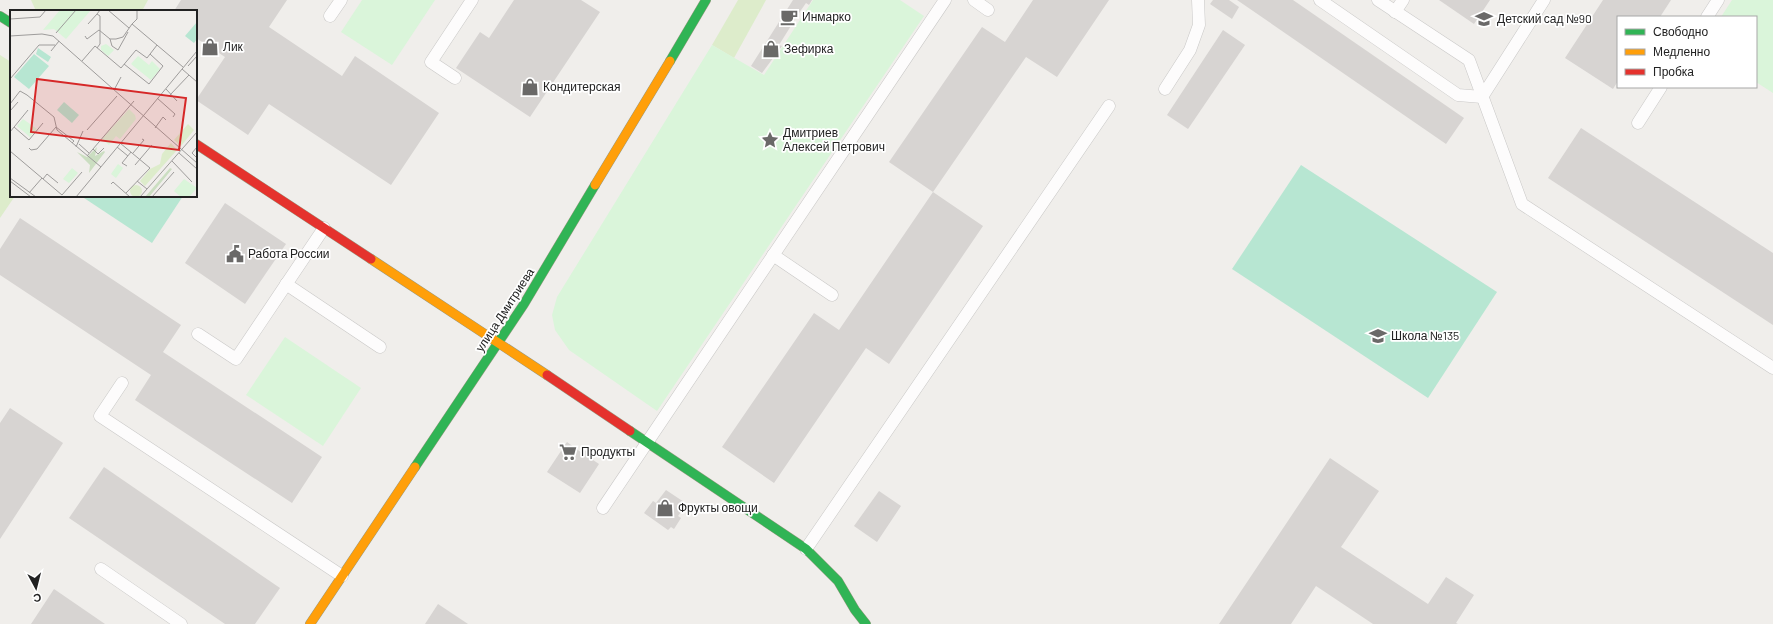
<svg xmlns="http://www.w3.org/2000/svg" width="1773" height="624" viewBox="0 0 1773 624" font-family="Barlow,sans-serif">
<rect width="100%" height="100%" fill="#f0eeeb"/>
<g fill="#ddeccb">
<path d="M31 0H148L142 11H36Z"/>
<path d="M738 0H766L734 58 712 45Z"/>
<path d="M0 55 11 62V196H15L0 218Z"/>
</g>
<g fill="#daf5da">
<path d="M362 0H435L392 65 341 32Z"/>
<path d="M813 0H900L924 16 657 411 569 350 555 330 552 315 557 297 712 45 764 75Z"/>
<path d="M1732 0H1773V93L1756 82V17H1721Z"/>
<path d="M285 337 361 388 323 446 246 395Z"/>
</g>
<g fill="#b7e6d2">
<path d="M1301 165 1497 292 1428 398 1232 269Z"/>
<path d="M81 196H183L152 243Z"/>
</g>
<g fill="#d7d4d2">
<path d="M181 0H287L269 27 342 76 355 56 439 113 391 185 269 104 248 135 196 100 225 57 196 38V11H174Z"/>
<path d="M514 0H581L600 12 530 117 456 68 480 32 489 38Z"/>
<path d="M793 0H812L809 5 806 3 799 13 779 45 782 46 762 73 751 66Z"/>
<path d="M1033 0H1109L1057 77 1026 57 933 192 889 162 982 27 1005 42Z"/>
<path d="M1213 0H1229L1239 7 1232 19 1210 4Z"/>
<path d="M1237 0H1293L1464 118 1446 144Z"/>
<path d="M1439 0H1490L1474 24Z"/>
<path d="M1603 0H1671L1660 17H1618V81L1613 89 1565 58Z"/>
<path d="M1223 30 1245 45 1188 129 1167 115Z"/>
<path d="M1581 128 1773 253V325L1548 178Z"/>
<path d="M933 192 983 226 889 364 866 348 774 483 722 447 814 313 839 330Z"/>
<path d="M225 203 286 244 245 304 185 263Z"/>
<path d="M20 218 181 325 163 352 322 457 292 503 135 400 151 375 0 275V249Z"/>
<path d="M10 408 63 443 0 539V423Z"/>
<path d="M567 442 582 453 584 450 589 453 587 456 599 464 580 493 547 472Z"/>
<path d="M1330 458 1379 491 1341 547 1428 604 1446 577 1474 595 1456 623 1458 624H1373L1316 586 1291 624H1219Z"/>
<path d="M104 467 280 588 255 624H225L69 518Z"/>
<path d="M666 490 687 504 678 516 681 518 674 529 671 527 668 530 644 513 653 501 656 503Z"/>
<path d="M879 491 901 506 877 542 854 526Z"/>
<path d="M54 589 105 624H31Z"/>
<path d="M438 604 468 624H425Z"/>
</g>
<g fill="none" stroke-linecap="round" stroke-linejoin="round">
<g stroke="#c9c8c7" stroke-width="13">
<g id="lane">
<path d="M974 0 988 10"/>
<path d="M1320 0 1458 95 1482 97 1544 0"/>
<path d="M1378 0 1469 60 1522 204 1773 368"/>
<path d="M1395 12 1403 0"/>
<path d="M330 16 341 0"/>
<path d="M1707 17 1718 0"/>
<path d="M455 78 431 62 472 0"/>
<path d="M1165 89 1190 50 1199 25 1198 0"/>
<path d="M1638 123 1661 87"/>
<path d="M773 255 832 295"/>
<path d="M286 284 380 347"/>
<path d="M198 334 236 359 324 228"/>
<path d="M122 383 100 416 342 576"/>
<path d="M603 508 945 0"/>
<path d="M806 549 1109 106"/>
<path d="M101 569 181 624"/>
</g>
</g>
<g stroke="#999a82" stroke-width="10">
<g id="fast">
<path d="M0 16 11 23"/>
<path d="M670 61 706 0"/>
<path d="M630 431 806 549 838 581 855 610 866 624"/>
<path d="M415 467 524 304 595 185"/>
</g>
</g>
<g stroke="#999a82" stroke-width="10">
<g id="slow">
<path d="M595 185 670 61"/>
<path d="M371 259 547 375"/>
<path d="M310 624 415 467"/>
</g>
</g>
<g stroke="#999a82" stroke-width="10">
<g id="jam">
<path d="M196 144 371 259"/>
<path d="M547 375 630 431"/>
</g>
</g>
<use href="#lane" stroke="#fdfcfc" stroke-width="12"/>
<use href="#fast" stroke="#30b455" stroke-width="9"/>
<use href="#slow" stroke="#ff9f0a" stroke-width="9"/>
<use href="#jam" stroke="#e5322d" stroke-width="9"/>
</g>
<defs>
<g id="cafe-bare" transform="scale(1.38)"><path d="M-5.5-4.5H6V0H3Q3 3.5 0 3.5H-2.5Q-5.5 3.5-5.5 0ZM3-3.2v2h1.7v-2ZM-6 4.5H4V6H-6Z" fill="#6a6968" stroke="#fff" stroke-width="2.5" paint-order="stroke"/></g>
<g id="school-bare" transform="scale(1.38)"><path d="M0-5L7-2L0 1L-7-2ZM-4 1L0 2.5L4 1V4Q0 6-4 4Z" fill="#6a6968" stroke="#fff" stroke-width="2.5" paint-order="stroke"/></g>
<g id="shop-bare" transform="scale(1.38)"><path d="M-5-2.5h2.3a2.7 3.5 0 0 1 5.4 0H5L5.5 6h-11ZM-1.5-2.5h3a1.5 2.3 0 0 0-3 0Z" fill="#6a6968" stroke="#fff" stroke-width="2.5" paint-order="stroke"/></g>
<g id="sight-bare" transform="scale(1.38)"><path d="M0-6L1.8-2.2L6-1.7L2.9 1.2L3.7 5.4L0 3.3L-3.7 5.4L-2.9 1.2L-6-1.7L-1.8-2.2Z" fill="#6a6968" stroke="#fff" stroke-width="2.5" paint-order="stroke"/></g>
<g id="civic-bare" transform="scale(1.38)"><path d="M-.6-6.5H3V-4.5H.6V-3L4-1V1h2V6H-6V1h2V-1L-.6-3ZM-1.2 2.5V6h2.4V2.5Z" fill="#6a6968" stroke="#fff" stroke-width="2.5" paint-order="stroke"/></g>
<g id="supermarket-bare" transform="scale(1.38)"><path d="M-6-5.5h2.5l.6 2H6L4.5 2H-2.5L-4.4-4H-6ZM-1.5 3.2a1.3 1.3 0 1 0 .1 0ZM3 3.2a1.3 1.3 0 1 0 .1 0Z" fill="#6a6968" stroke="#fff" stroke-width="2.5" paint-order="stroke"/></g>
</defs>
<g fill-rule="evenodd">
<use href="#cafe-bare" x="789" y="17"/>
<use href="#school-bare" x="1484" y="19"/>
<use href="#shop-bare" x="210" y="47"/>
<use href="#shop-bare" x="771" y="49"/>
<use href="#shop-bare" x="530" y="87"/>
<use href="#sight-bare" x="770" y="140"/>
<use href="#civic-bare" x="235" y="254"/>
<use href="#school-bare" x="1378" y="336"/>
<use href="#supermarket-bare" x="568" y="452"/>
<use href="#shop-bare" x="665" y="508"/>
</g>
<g text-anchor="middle" stroke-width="3.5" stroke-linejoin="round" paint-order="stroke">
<g font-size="12" fill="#222" stroke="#fff" text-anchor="start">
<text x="802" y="21">Инмарко</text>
<text x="1497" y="23">Детский сад №90</text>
<text x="223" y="51">Лик</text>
<text x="784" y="53">Зефирка</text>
<text x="543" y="91">Кондитерская</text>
<text x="783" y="137">Дмитриев<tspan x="783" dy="14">Алексей Петрович</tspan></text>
<text x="248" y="258">Работа России</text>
<text x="1391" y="340">Школа №135</text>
<text x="581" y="456">Продукты</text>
<text x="678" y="512">Фрукты овощи</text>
</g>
<g font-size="12" fill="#222" stroke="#fff">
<text transform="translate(505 310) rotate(-57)" y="4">улица Дмитриева</text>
</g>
</g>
<g transform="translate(10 10)">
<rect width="187" height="187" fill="#f0eeeb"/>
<path d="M178 114 184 120 171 136 164 130ZM161 133 167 140 135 176 130 171 140 159 150 154 152 144ZM120 181a6 6 0 1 1 12 0a6 6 0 1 1-12 0Z" fill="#ddeccb"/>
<path d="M87 137 85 146 94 141 95 142 79 163 80 155 67 142 77 147ZM160 158 162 159 139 187H135Z" fill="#cbdec1"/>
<path d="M50 0H81L56 29 44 19 33 20ZM96 34 104 40 98 46 91 40V36ZM128 46 139 55 142 51 150 59 141 70 121 54ZM119 99 125 105 126 109 110 129 106 126 99 135 92 129ZM13 109 27 119 20 127 7 116ZM108 154 113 158 106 168 101 164ZM62 158 68 163 59 173 53 169ZM174 169 187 178 179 187H171L164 181Z" fill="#daf5da"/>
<path d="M187 12V29L184 33 175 26ZM28 38 41 47 38 52 26 44ZM24 44 39 56 19 79 4 67ZM54 92 69 105 62 113 47 100Z" fill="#b7e6d2"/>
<path fill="none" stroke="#9e9c9b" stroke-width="1" d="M98 0 119 18M0 9 30 7 36 0M78 14 87 4M122 14 127 9V0M46 23 66 0M0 26 32 24 43 26 187 153M75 26 77 29 89 20 100 29H106L113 27 122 14 173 57M100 29 102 36 108 40 118 22M87 38 90 34V6L87 4 90 0M41 41 49 31M72 51 85 36 111 58 126 40 137 48 147 35M114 54 139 74 153 56 140 44M178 56 187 46M172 59 187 72M0 69 29 35H45M156 79 167 91M104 80 111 67M160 85 179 65M147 88 165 104 163 107M0 94 10 81 17 85 44 107 47 120 91 157M0 101 8 92M4 117 19 130 33 113M145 118 153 107 156 110M77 120 107 86M0 122 18 100M110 133 140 158 116 183M69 134 79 143M66 137 73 121M107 137 118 146M187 137 182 143 187 148M19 138 21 140 27 139 46 117 64 131 62 133M83 139 88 144 94 138M0 141 52 185 72 162M123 143 134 130 132 129M169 143 187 159M77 146 124 91M162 151 182 172M125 155 142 135M117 156 112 153 121 142M0 168 26 187M33 169 37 164 48 173M0 171 21 187M127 171 137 179M101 174 103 172 120 187M19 183 32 168M66 187 187 41M130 187 187 122M142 187 164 162"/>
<path fill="#d62828" fill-opacity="0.15" stroke="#d62828" stroke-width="2" d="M27 69 176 88 169 140 21 122Z"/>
<rect width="187" height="187" fill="none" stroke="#222" stroke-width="2"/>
</g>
<rect x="1617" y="16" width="140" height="72" fill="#ffffff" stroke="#a7a7a7"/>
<rect x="1625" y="29" width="20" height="6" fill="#30b455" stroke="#a7a7a7"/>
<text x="1653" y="36" font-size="12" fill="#222222">Свободно</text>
<rect x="1625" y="49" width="20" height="6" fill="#ff9f0a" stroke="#a7a7a7"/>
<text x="1653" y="56" font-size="12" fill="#222222">Медленно</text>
<rect x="1625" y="69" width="20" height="6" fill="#e5322d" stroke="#a7a7a7"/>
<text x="1653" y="76" font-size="12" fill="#222222">Пробка</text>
<g transform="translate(36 588) rotate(173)" stroke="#ffffff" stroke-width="3" paint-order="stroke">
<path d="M0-3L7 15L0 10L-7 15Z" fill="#222222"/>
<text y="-6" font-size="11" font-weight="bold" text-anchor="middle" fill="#222222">С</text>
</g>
</svg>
